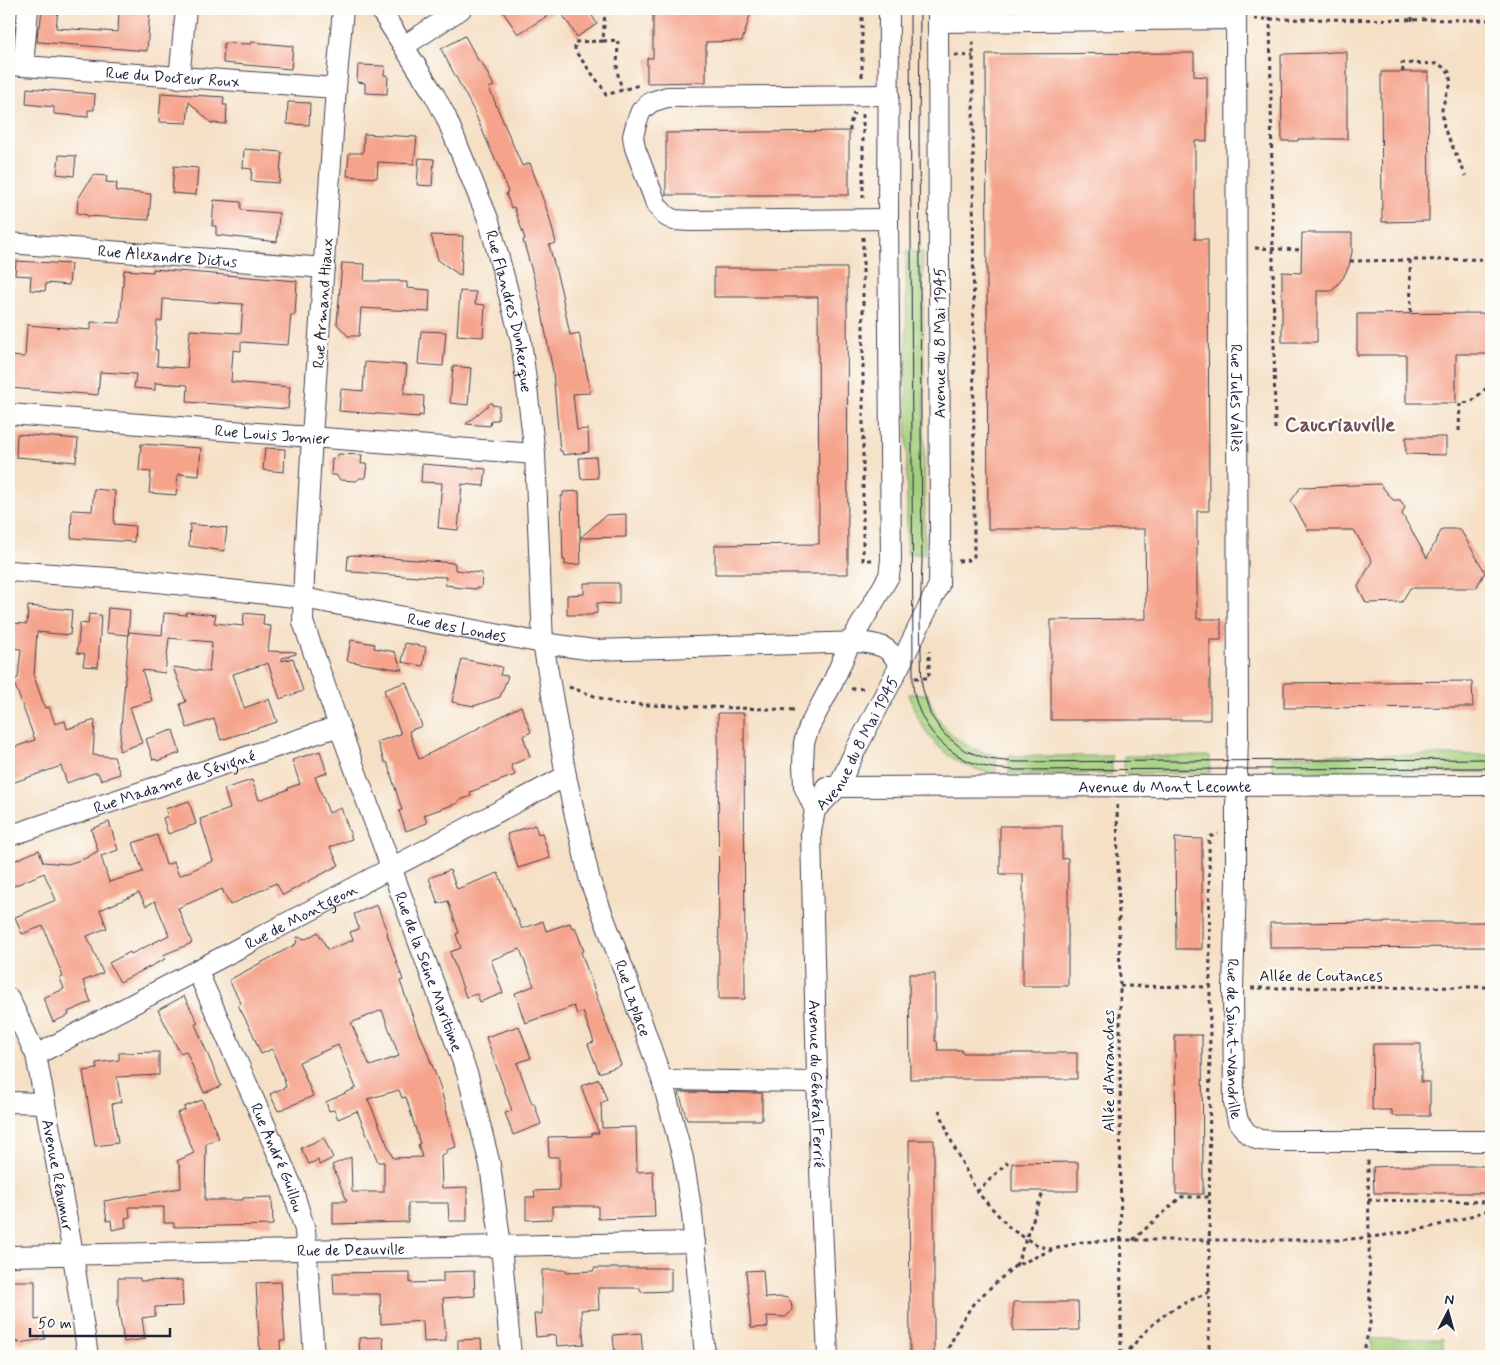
<svg xmlns="http://www.w3.org/2000/svg" width="1500" height="1365" viewBox="0 0 1500 1365" font-family="Mynerve,sans-serif">
<rect width="100%" height="100%" fill="#fdfcf7"/>
<filter id="ink" filterUnits="userSpaceOnUse"><feTurbulence type="fractalNoise" baseFrequency=".02" numOctaves="2"/><feDisplacementMap in="SourceGraphic" scale="10" xChannelSelector="R" yChannelSelector="G"/><feConvolveMatrix kernelMatrix="1 2 1 2 8 2 1 2 1" color-interpolation-filters="sRGB"/></filter>
<filter id="wash" filterUnits="userSpaceOnUse"><feTurbulence type="fractalNoise" baseFrequency=".0096" numOctaves="4" result="noise"/><feDisplacementMap in="SourceGraphic" scale="20" xChannelSelector="R" yChannelSelector="G"/><feGaussianBlur stdDeviation="1.12" result="paint"/><feColorMatrix in="noise" values="0 0 0 0 0 0 0 0 0 0 0 0 0 0 0 0 0 1.4 0 .05"/><feComposite in="paint" operator="in"/></filter>
<g filter="url(#wash)">
<rect width="100%" height="100%" fill="#f5e0c6"/>
<g fill="#a3ce7b" stroke="#62785b">
<path d="M906 251 923 252 925 554H907Z"/>
<path d="M909 694H928C937 727 962 750 996 755V773C951 770 920 735 909 694Z"/>
<path d="M1271 755H1491V772L1272 773Z"/>
<path d="M1008 756H1112V774H1009Z"/>
<path d="M1124 756H1210V773L1124 774Z"/>
<rect x="1372" y="1339" width="71" height="17"/>
</g>
<g id="blocks">
<g fill="#f5a38b" fill-rule="evenodd">
<path d="M42 9H58L56 28 118 32 119 9H150L147 51 39 42H37L38 26H40Z"/>
<path d="M501 9H588L597 24 577 37 559 9 518 34Z"/>
<path d="M653 9H752L742 41 706 42V82L647 83V58H653Z"/>
<path d="M9 24H15L13 40 9 39Z"/>
<path d="M465 36 479 62 481 61 494 86 489 88 522 166 530 163 549 216 556 243 549 245 561 290 570 335 579 333 588 379 590 393 573 394 577 430 588 429 589 452 563 455 562 451H560L553 372 538 292 523 240 525 239 514 207 511 208 506 193 508 192 497 161 496 162 473 109 441 49Z"/>
<path d="M251 42 293 46 291 69 223 63 224 43 251 44Z"/>
<path d="M1331 52H1347V139H1298V141H1282L1281 54 1324 53Z"/>
<path d="M1194 53V76L1207 77V141H1195V239H1208L1209 511H1197V619H1221V640H1210V720H1051V620L1146 619 1145 529H988L986 54Z"/>
<path d="M358 65 385 66 384 75 388 76 387 94 365 93V83L357 82Z"/>
<path d="M1381 72H1428L1429 221 1382 222Z"/>
<path d="M27 88 95 94 94 110H88V117L54 114V107L26 104Z"/>
<path d="M161 93 224 97 223 105H227L226 124 211 123 189 102 187 123 159 122Z"/>
<path d="M288 102 310 103 309 125 287 124Z"/>
<path d="M849 131V195H666V133Z"/>
<path d="M364 134 417 137 414 164 378 162 377 178 347 176 349 153H363Z"/>
<path d="M244 149 282 152 279 183 251 181 252 169 243 168Z"/>
<path d="M59 155 76 156 74 176 57 174Z"/>
<path d="M419 158 434 159 432 186 417 185Z"/>
<path d="M174 166 198 168 196 195 172 193Z"/>
<path d="M93 175 107 176 106 182 117 183 116 191 151 194 149 220 87 216V215L77 213 78 199Z"/>
<path d="M214 200 241 202V210L279 213 277 242 216 235V226H212Z"/>
<path d="M1302 233H1352V252L1349 266 1343 278 1332 291H1317V342H1282V272L1301 273Z"/>
<path d="M431 235 463 236 461 276 438 260Z"/>
<path d="M16 261 71 264 69 285 46 283 45 291 30 290 31 276 15 275Z"/>
<path d="M342 263 365 264 364 281H400V282H407V288L430 290 429 312 361 308 359 336H348L337 324Z"/>
<path d="M714 268H847L848 574H715V545L819 544 818 297H714Z"/>
<path d="M153 269 297 281 295 315H291L288 345 241 342V351L233 350 231 382 290 387 288 409 187 402 188 385 155 383V390L134 388 136 374 100 372 98 395 9 388V356L25 357 27 325 91 330V322L120 323 124 270 153 272ZM163 299 243 304 241 333 190 330 187 368 157 366 158 350H155L157 321H162Z"/>
<path d="M460 291 476 292 475 304 485 305 483 337 457 335Z"/>
<path d="M1491 313V354H1456V403H1406V355H1357V314Z"/>
<path d="M421 331 446 332 443 366 418 364Z"/>
<path d="M365 362 407 365 404 394 424 396 423 416 419 415V417L339 411 341 389 363 391Z"/>
<path d="M453 366 471 368 468 405 450 403Z"/>
<path d="M492 402V405L499 406 498 420H491L490 426 466 424Z"/>
<path d="M17 434 78 439 76 462 16 457Z"/>
<path d="M1406 437H1446V455L1406 454Z"/>
<path d="M141 444 201 448 199 476 178 474 176 495 149 493 151 472 139 471Z"/>
<path d="M265 448 285 449 284 472 263 470Z"/>
<path d="M338 454 362 455 361 464H367L365 478H360L356 481 340 480 336 475H331L332 458 337 459Z"/>
<path d="M596 457 598 478 581 479 579 458Z"/>
<path d="M422 464 486 469 484 486 462 484 458 530 438 528 442 483 421 482Z"/>
<path d="M1380 484 1393 500H1400L1405 507 1402 514 1427 558 1442 529H1460L1485 572 1476 588H1410L1402 602 1366 603 1358 587 1372 561 1354 530H1308L1291 501 1301 487Z"/>
<path d="M94 489 115 491 114 524 135 526 134 542 71 538 72 510 92 511Z"/>
<path d="M579 491 580 538 606 515 626 514V537L580 538 581 564 565 565V560H563L561 496H563V492Z"/>
<path d="M190 524 227 528 224 551 189 546Z"/>
<path d="M352 555 455 563V570L482 573 481 588H476V589L453 587V586L445 585 446 577 418 576V577L352 572V571H347L348 556Z"/>
<path d="M584 583H619V604L597 603V613L592 614V615H567V595L584 594Z"/>
<path d="M28 606 72 610 70 635 37 632 34 677 45 708 49 707 55 724 65 721 67 729 95 720 93 755 114 757 120 774 101 780 98 773H94L67 783 61 766 9 784V749L35 740 13 680 18 678 21 649 9 648V623L27 624Z"/>
<path d="M108 608 130 610 128 635 106 633Z"/>
<path d="M186 612 216 615 214 623 243 626 244 613 264 615 263 625 271 626 268 651 296 652V654L282 658V661L293 658 303 691 280 699 268 663 233 674 244 708 269 699 277 722 221 740 214 719 187 728 180 704 186 702 173 667 209 672 212 642 169 638 165 673 142 670 152 701 130 707 142 743 119 751 129 632 162 635 164 613 186 615Z"/>
<path d="M89 614 101 615 98 667 83 666 85 654 77 653 80 623 88 624Z"/>
<path d="M351 640 375 644 374 648 395 652 402 670 347 661Z"/>
<path d="M405 643 426 647 423 666 402 662Z"/>
<path d="M462 659 502 667 500 675 508 676 500 697 474 706 452 702Z"/>
<path d="M1472 681 1473 707 1284 708V683Z"/>
<path d="M406 682 422 726 409 731 419 759 521 706 531 732 523 736 530 757 511 765 515 775 470 792 471 796 458 801V803L424 815 427 823 406 831 399 811 402 810 387 762 385 763 377 742 401 734 384 690Z"/>
<path d="M718 713H744L745 999H719Z"/>
<path d="M173 730 180 753 157 761 156 759 153 760 146 739Z"/>
<path d="M320 751 327 773 315 777 329 813 341 808 352 839 330 847 339 865 283 895 276 883 230 905 222 889 178 908 192 943 163 955 165 959 120 982 109 963 130 952 131 954 169 935 155 901 146 906 139 893 100 910 107 928 87 936 103 973 83 981 91 1002 68 1012 69 1015 53 1022 43 998 64 989 60 978 63 977 43 926 22 934 15 917 56 900 44 873 9 888V863L39 850 43 862 68 864 86 858 98 851 91 829 109 822 118 850 101 856 109 882 143 872 133 843 157 835 166 865 174 862 179 876 213 861 200 819 230 809 224 789 252 780 259 800 289 789 288 788 300 784 292 760Z"/>
<path d="M189 801 196 824 168 834 163 818 168 816 165 809Z"/>
<path d="M535 825 538 834 542 833 550 858 518 868 507 834Z"/>
<path d="M1000 826H1062V859L1068 858V986H1023V874H1000Z"/>
<path d="M1175 838 1202 839V949H1176Z"/>
<path d="M450 870 457 889 498 873 522 929 543 921 546 931 570 923 572 928 575 927 584 951 581 952 621 1065 599 1073 588 1044 594 1042 583 1012 577 1014 574 1006 525 1023 515 993 534 986 520 949 491 960 503 993 480 1002 477 994 466 997 450 952 461 948 456 934 459 933 448 901 438 904 429 878Z"/>
<path d="M377 905 388 934H387L403 980 400 981 420 1037 421 1036 440 1086 456 1147 446 1150 447 1153 441 1155 442 1188 467 1187V1221H449L448 1203H408V1222L333 1224V1201H347L332 1165 351 1157 352 1192H384V1162H378L357 1111 338 1119 334 1110 329 1111 326 1102 356 1088 338 1045 299 1062 313 1096 278 1111 270 1094 286 1087 284 1079 272 1049 261 1054 252 1032 238 1005 241 1003 229 980 296 944 297 937 306 939 318 932 328 950 353 940 350 932 359 929 354 914ZM382 1010 399 1056 370 1066 351 1023ZM399 1090 402 1098 406 1097 420 1144H418L422 1157 393 1158 368 1099Z"/>
<path d="M1401 922H1491V947L1270 948V923Z"/>
<path d="M909 974H935V1041H937L938 1050H962V1053H1077V1079H910Z"/>
<path d="M184 996 198 1023 195 1024 221 1086 204 1093 186 1051 180 1053 158 1010Z"/>
<path d="M519 1026 531 1058 517 1063 532 1104 534 1103 541 1124 513 1135 505 1113 512 1111 486 1037Z"/>
<path d="M1175 1035H1202L1203 1194H1176Z"/>
<path d="M1373 1044H1421V1082H1430V1116H1392V1110H1372Z"/>
<path d="M159 1052V1075L117 1077 121 1102 112 1104 118 1143 95 1146 83 1071 97 1069 96 1063 119 1060V1053Z"/>
<path d="M599 1079 607 1100 601 1103 602 1128 636 1127 637 1172 653 1171 655 1217 598 1219V1206H552V1219L526 1220V1197H535L534 1191 559 1190V1157H549L548 1137 592 1136V1133H599L581 1086Z"/>
<path d="M679 1092 762 1093V1120H687Z"/>
<path d="M202 1100 219 1138 206 1144 205 1200H243V1198L272 1197 273 1225 174 1227V1223H164V1207H129L130 1217 125 1218 126 1227 112 1230 111 1220 107 1221 104 1201 181 1188 180 1167 177 1161 194 1153 177 1113 185 1110 184 1107Z"/>
<path d="M324 1138 333 1158 319 1165 318 1160 309 1164 301 1148Z"/>
<path d="M909 1140H934V1354H910Z"/>
<path d="M1078 1162V1191H1012V1163Z"/>
<path d="M1394 1166H1491V1193H1374L1373 1167Z"/>
<path d="M594 1268H671V1291L641 1292 640 1288H598L599 1309 581 1310 584 1344 557 1346 556 1335 536 1337 534 1314H542V1270H566V1272L594 1271Z"/>
<path d="M763 1270 765 1298 783 1297 787 1298 791 1302 792 1309 790 1313 785 1317 767 1316 768 1327 751 1328 746 1271Z"/>
<path d="M474 1271 475 1296 443 1298 446 1341 424 1342 423 1321 381 1324 380 1294H334L333 1273 410 1272V1283L443 1282V1272Z"/>
<path d="M118 1278H140V1281L182 1280 183 1306 155 1307V1316L142 1318 145 1339 124 1342 118 1305Z"/>
<path d="M9 1281H35V1320L42 1319 45 1339 18 1343V1341L12 1342 9 1325Z"/>
<path d="M281 1282 285 1341H280L281 1356H260L256 1283Z"/>
<path d="M1013 1302H1078L1079 1330 1013 1331Z"/>
<path d="M641 1333 643 1356H615L613 1335Z"/>
<path d="M383 1337 384 1356H360L359 1338Z"/>
<path d="M481 1339 482 1356H458V1340Z"/>
</g>
</g>
</g>
<g filter="url(#ink)">
<use href="#blocks" fill-opacity="0" stroke="#423e50" stroke-width="1"/>
<g fill="none" stroke-linecap="round" stroke-linejoin="round">
<g stroke="#423e50" stroke-width="22">
<g id="minor">
<path id="s1" d="M343 9 336 88 312 437 304 577 303 622 339 726 468 1076 490 1165 501 1246 511 1356"/>
<path id="s2" d="M380 9 435 96 446 117 460 151 489 221 521 340 535 454 543 643 566 776 590 881 624 971 662 1080 683 1158 692 1214 705 1356"/>
<path id="s3" d="M1236 9 1238 736 1236 807V881L1233 988 1234 1102 1238 1121 1247 1133 1259 1140 1277 1141H1491"/>
<path d="M938 22 1236 19"/>
<path d="M404 46 461 9"/>
<path id="s4" d="M9 65 336 88"/>
<path d="M23 66 28 9"/>
<path d="M179 78 186 9"/>
<path d="M888 219 691 221 674 220 666 216 657 206 635 148 633 136 637 121 641 111 651 102 667 97 889 95"/>
<path id="s5" d="M9 243 325 268"/>
<path id="s6" d="M9 414 535 454"/>
<path id="s7" d="M9 571 139 580 303 598 543 643 594 650 861 642C882 645 888 646 900 665"/>
<path id="s8" d="M826 787 1491 785"/>
<path id="s9" d="M815 810 838 787 855 751 900 665 939 585 940 536 938 9"/>
<path d="M815 810 804 786 803 764 804 743 809 727 832 684 850 643 889 576 891 560 888 219 889 9"/>
<path id="s10" d="M815 810 811 832C815 1007 819 1182 828 1356"/>
<path id="s11" d="M9 836 339 726"/>
<path id="s12" d="M197 970 291 1184 305 1230 314 1356"/>
<path id="s13" d="M9 998 36 1055 71 1242 88 1356"/>
<path id="s14" d="M36 1055 566 776"/>
<path d="M662 1080 817 1082"/>
<path d="M9 1102 45 1103"/>
<path id="s15" d="M9 1256 695 1242"/>
</g>
</g>
<g stroke="#423e50" stroke-width="3" stroke-dasharray="4 4" stroke-linecap="butt">
<path d="M605 9 603 41 575 42V51L602 87 606 95 639 85 640 87"/>
<path d="M862 9V78"/>
<path d="M1270 9 1275 429"/>
<path d="M1412 9V21"/>
<path d="M1254 19 1491 20"/>
<path d="M603 41 618 40 617 71 622 90"/>
<path d="M955 55 973 56"/>
<path d="M1403 72 1402 63 1439 64 1449 72 1451 84 1446 95 1442 109 1444 128 1466 176"/>
<path d="M863 114V201"/>
<path d="M850 131V124L854 113"/>
<path d="M863 237V560H873"/>
<path d="M1255 248 1302 250"/>
<path d="M1410 260 1411 314"/>
<path d="M1350 261 1491 259"/>
<path d="M1459 431 1460 403 1471 402 1491 384"/>
<path d="M958 561 969 560 974 556 973 39"/>
<path d="M915 678H929V651"/>
<path d="M569 687 617 704 797 710"/>
<path d="M851 689 867 688"/>
<path d="M1117 805 1120 986 1121 1356"/>
<path d="M1120 986 1212 987"/>
<path d="M1251 988 1491 987"/>
<path d="M939 1110 953 1145 977 1192 1011 1229 1038 1246 1052 1249"/>
<path d="M977 1192 1008 1162"/>
<path d="M1368 1200 1491 1202"/>
<path d="M1133 1240 1181 1197H1210"/>
<path d="M1016 1266 1043 1192"/>
<path d="M947 1356 949 1347 959 1326 973 1304 991 1287 1015 1266 1054 1249 1082 1242 1120 1240H1338C1377 1237 1416 1232 1454 1221 1466 1218 1479 1213 1491 1209"/>
<path d="M1124 1356C1136 1342 1148 1327 1163 1316 1177 1305 1194 1299 1209 1292"/>
<path d="M1209 1356 1210 987 1209 837 1218 834"/>
<path d="M1364 1356C1364 1341 1372 1328 1370 1313L1368 1160"/>
</g>
<use href="#minor" stroke="#fff" stroke-width="20"/>
<g stroke="#22223b" stroke-width="1">
<path d="M910 9 913 678C913 684 913 691 915 697 923 731 952 760 987 767 996 769 1005 769 1014 770L1491 768"/>
<path d="M920 9 919 135 922 561 920 621 922 686 930 714 944 734 964 750 988 759 1014 762 1491 759"/>
</g>
</g>
</g>
<g text-anchor="middle" stroke-width="4.5" stroke-linejoin="round" paint-order="stroke">
<g font-size="16" fill="#22223b" stroke="#fdfcf7">
<text dy="6" stroke="none"><textPath href="#s4" startOffset="164">Rue du Docteur Roux</textPath></text>
<text dy="6" stroke="none"><textPath href="#s5" startOffset="159">Rue Alexandre Dictus</textPath></text>
<text transform="translate(322 303) rotate(-86)" y="6">Rue Armand Hiaux</text>
<text dy="6" stroke="none"><textPath href="#s2" startOffset="332">Rue Flandres Dunkerque</textPath></text>
<text transform="translate(939 343) rotate(-90)" y="6">Avenue du 8 Mai 1945</text>
<text dy="6" stroke="none"><textPath href="#s3" startOffset="389">Rue Jules Vallès</textPath></text>
<text dy="6" stroke="none"><textPath href="#s6" startOffset="264">Rue Louis Jomier</textPath></text>
<text dy="6" stroke="none"><textPath href="#s7" startOffset="452">Rue des Londes</textPath></text>
<text dy="6" stroke="none"><textPath href="#s9" startOffset="80">Avenue du 8 Mai 1945</textPath></text>
<text dy="6" stroke="none"><textPath href="#s11" startOffset="174">Rue Madame de Sévigné</textPath></text>
<text dy="6" stroke="none"><textPath href="#s8" startOffset="339">Avenue du Mont Lecomte</textPath></text>
<text dy="6" stroke="none"><textPath href="#s14" startOffset="299">Rue de Montgeon</textPath></text>
<text dy="6" stroke="none"><textPath href="#s1" startOffset="986">Rue de la Seine Maritime</textPath></text>
<text x="1321" y="981">Allée de Coutances</text>
<text dy="6" stroke="none"><textPath href="#s2" startOffset="1034">Rue Laplace</textPath></text>
<text dy="6" stroke="none"><textPath href="#s3" startOffset="1030">Rue de Saint-Wandrille</textPath></text>
<text transform="translate(1108 1071) rotate(-90)" y="6">Allée d'Avranches</text>
<text dy="6" stroke="none"><textPath href="#s10" startOffset="274">Avenue du Général Ferrié</textPath></text>
<text dy="6" stroke="none"><textPath href="#s12" startOffset="204">Rue André Guillou</textPath></text>
<text dy="6" stroke="none"><textPath href="#s13" startOffset="185">Avenue Réaumur</textPath></text>
<text dy="6" stroke="none"><textPath href="#s15" startOffset="342">Rue de Deauville</textPath></text>
</g>
<g font-size="21" font-weight="bold" fill="#6c4f57" stroke="#fdfcf7">
<text x="1340" y="431">Caucriauville</text>
</g>
</g>
<rect width="1500" height="1365" fill="none" stroke="#fdfcf7" stroke-width="30"/>
<g transform="translate(1448 1312) rotate(6)" stroke="#fdfcf7" stroke-width="4" paint-order="stroke">
<path d="M0-4L9 19L0 12L-9 19Z" fill="#22223b"/>
<text y="-8" font-size="14" font-weight="bold" text-anchor="middle" fill="#22223b">N</text>
</g>
<path d="M30 1328v8h140v-8" fill="none" stroke="#22223b" stroke-width="2.5"/>
<text x="38" y="1328" font-size="15" fill="#22223b" stroke="#fdfcf7" stroke-width="4" paint-order="stroke">50 m</text>
</svg>
